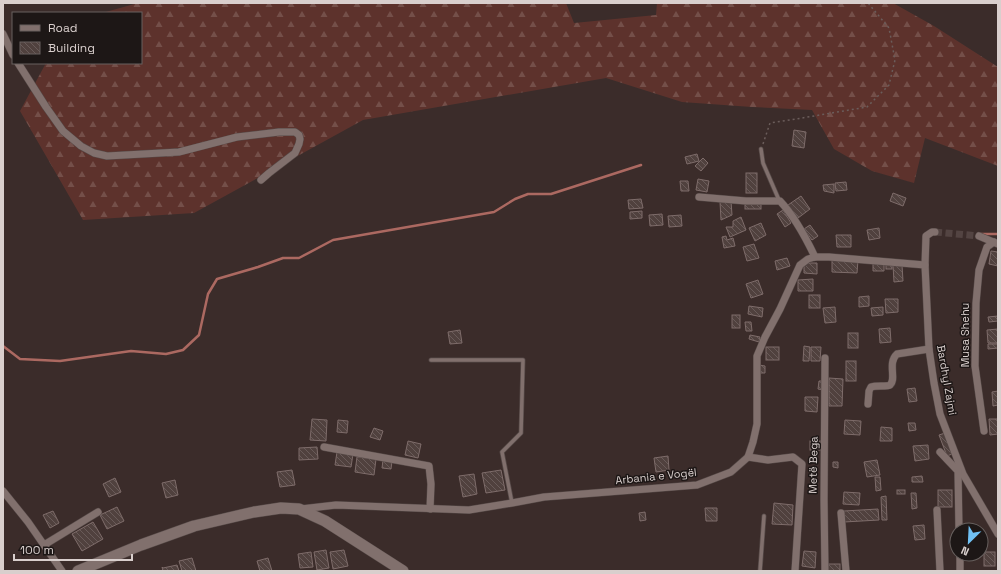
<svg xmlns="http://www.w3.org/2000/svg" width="1001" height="574" viewBox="0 0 1001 574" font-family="'Space Grotesk',sans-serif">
<defs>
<pattern id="forest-firs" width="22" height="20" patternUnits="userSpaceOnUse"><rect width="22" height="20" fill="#5d322c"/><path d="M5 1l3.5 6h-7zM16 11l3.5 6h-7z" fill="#744f49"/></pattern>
<pattern id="building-back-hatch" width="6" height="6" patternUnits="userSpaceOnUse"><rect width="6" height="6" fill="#50413e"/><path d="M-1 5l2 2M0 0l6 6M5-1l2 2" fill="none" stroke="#695b59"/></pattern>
</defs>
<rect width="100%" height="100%" fill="#3b2c2a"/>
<path fill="url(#forest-firs)" d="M138 3H566L574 23 656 15 657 3H893L934 26 998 67V166L925 138 914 183 872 171 834 149 812 110 752 107 682 102 606 78 363 120 194 213 83 220 20 111 46 63H141V13H102Z"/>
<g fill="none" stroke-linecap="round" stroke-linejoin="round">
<g stroke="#ac6961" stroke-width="2.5">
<path d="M980 234H998"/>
<path d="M3 346 20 359 60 361 131 351 166 354 183 350 199 335 208 294 217 279 258 267 283 258H299L333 240 494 212 515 199 528 194H551L641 165"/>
</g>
</g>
<g fill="url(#building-back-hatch)" stroke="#7e6c6a">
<path d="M794 130 806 132 804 148 792 146Z"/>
<path d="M697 154 699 161 687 164 685 157Z"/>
<path d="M703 158 708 163 701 171 695 166Z"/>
<rect x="746" y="173" width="11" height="20"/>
<path d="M698 179 709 181 707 192 696 190Z"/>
<path d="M680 181H688L689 191H681Z"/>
<path d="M846 182 847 190 836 191 835 183Z"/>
<path d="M834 184V193L824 191 823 185Z"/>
<path d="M893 193 906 198 903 206 890 201Z"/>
<path d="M801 196 810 209 798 218 788 205Z"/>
<path d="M641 199 643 208 629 209 628 200Z"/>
<path d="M731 201 732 215 721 220 720 202Z"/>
<rect x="745" y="203" width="16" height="6"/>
<path d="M783 210 791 223 785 227 777 214Z"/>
<path d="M642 211V218L630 219V212Z"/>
<path d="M662 214 663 225 650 226 649 215Z"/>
<path d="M681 215 682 226 669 227 668 216Z"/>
<path d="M741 217 746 230 730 237 726 227H733V221Z"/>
<path d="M761 223 766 235 755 241 749 228Z"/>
<path d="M810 225 818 236 812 240 804 229Z"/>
<path d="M879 228 880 238 869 240 867 230Z"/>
<path d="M836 235H851V247H837Z"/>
<path d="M726 236 727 240 733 238 735 246 724 248 722 237Z"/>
<path d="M754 244 759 258 747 261 743 247Z"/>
<path d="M991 251 998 252V266L989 264Z"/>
<path d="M787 258 790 266 777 270 775 261Z"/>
<path d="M832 260H858L857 273 832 272Z"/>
<path d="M804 263H817V274L804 273Z"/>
<path d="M873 263 884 264V271H873Z"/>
<rect x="886" y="263" width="6" height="6"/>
<path d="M893 265H902L903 281 894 282Z"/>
<path d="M813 279V291H798V280Z"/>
<path d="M758 280 763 294 751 298 746 284Z"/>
<rect x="809" y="295" width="11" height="13"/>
<path d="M869 296V306L859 307V297Z"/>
<path d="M885 299H898V312L886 313Z"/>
<path d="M749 306 763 308 762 317 748 314Z"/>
<path d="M835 307 836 322 825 323 823 308Z"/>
<path d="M883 307V315L872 316 871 308Z"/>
<rect x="732" y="315" width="8" height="13"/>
<path d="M998 316V321L989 322 988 317Z"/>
<path d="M745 322H751L752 331H746Z"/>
<path d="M890 328 891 342 880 343 879 329Z"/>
<path d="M998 329V343H988L987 330Z"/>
<path d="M460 330 462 343 450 344 448 332Z"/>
<rect x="848" y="333" width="10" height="15"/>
<path d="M750 335 760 337 759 342 749 339Z"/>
<path d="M988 344H998V348L988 349Z"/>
<path d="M804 346 810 347 809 361H803Z"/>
<rect x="766" y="347" width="13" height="13"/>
<path d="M811 347H821L820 361H811Z"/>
<rect x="846" y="361" width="10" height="20"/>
<path d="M759 365 765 366V373H759Z"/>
<path d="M829 378 843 379 842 406H829Z"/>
<path d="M819 381H824L823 390 818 389Z"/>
<path d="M915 388 917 401 909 402 907 389Z"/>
<path d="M998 391V405L993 406 992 392Z"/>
<path d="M805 397H818L817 412 805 411Z"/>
<path d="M312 419 327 420 326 441 310 440Z"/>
<path d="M989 419H998V434L990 435Z"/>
<path d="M338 420 348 421 347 433 337 432Z"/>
<path d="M845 420 861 421 860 435 844 434Z"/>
<path d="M908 423H915L916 430 909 431Z"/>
<path d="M881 427 892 428V441H880Z"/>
<path d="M374 428 383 431 380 440 370 437Z"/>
<path d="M945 433 952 454 947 456 939 435Z"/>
<path d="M408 441 421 444 418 458 405 455Z"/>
<rect x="810" y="441" width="11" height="9"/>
<path d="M928 445 929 459 915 461 913 446Z"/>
<path d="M317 447 318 459 299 460V448Z"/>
<path d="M337 452 353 454 351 467 335 465Z"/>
<path d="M668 456 669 470 656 472 654 458Z"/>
<path d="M357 457 376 459 374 475 355 472Z"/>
<path d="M383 460 392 461 391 469 382 468Z"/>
<path d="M877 460 880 475 867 477 864 462Z"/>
<path d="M833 462H838V468L833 467Z"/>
<path d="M292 470 295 485 280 487 277 472Z"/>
<path d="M501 470 505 490 486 493 482 473Z"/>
<path d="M474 474 477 494 463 497 459 476Z"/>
<path d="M922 476 923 482H912V477Z"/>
<path d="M875 477H880L881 490 876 491Z"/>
<path d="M115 478 121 492 109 497 103 484Z"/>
<path d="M175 480 178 495 166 498 162 483Z"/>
<rect x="897" y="490" width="8" height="4"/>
<rect x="938" y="490" width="14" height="17"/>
<path d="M844 492 860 493 859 505 843 504Z"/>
<path d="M911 493H916L917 508 912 509Z"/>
<path d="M886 496 887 520H882L881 497Z"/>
<path d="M774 503 793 505 792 525 772 524Z"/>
<path d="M117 507 124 521 107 529 100 515Z"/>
<path d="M705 508H717V521H706Z"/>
<path d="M878 509 879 520 844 522V511Z"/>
<path d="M53 511 59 523 50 528 43 515Z"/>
<path d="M645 512 646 520 640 521 639 513Z"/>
<path d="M93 522 103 539 82 551 72 534Z"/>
<path d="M924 525 925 539 915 540 913 526Z"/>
<path d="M326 550 329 568 317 570 314 552Z"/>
<path d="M344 550 348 566 333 569 330 552Z"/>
<path d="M804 551 816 552 815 568 802 566Z"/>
<path d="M311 552 313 567 300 568 298 554Z"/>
<rect x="984" y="552" width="11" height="14"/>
<path d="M192 558 196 571H182L179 561Z"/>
<path d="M268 558 272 571H260L257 561Z"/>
<rect x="828" y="564" width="12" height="7"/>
<path d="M177 565 179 571H163L162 567 163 568Z"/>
</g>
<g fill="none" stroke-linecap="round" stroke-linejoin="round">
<path stroke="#534442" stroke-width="7" stroke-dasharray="7 3.5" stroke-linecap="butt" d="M935 232 979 236"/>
<g stroke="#554947" stroke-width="5">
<g id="lane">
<path d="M761 149 763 163 779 200"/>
<path d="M431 360H523L521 433 502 452 512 503"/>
<path d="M760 571 764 516"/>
</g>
</g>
<g stroke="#554947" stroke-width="8">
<g id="street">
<path d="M3 34 13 55"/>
<path d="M18 63 46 107 63 131 81 146 94 153 107 156 179 152 237 137 279 132H295L299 135 300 139 299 144 295 153 269 173 261 180"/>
<path d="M699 197 746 201H780C795 217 806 238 815 257"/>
<path d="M935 232H932L926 236 925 265 929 349 934 383 940 414 963 474 998 534"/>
<path d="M979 236 998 244"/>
<path d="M868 404 869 391 871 387C876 385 887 387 890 385 897 379 887 363 897 354L929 349"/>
<path d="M984 431 975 366 976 303 979 270 987 247 994 242"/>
<path d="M324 447 429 466 431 484 430 509"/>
<path d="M940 452 958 471 959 530"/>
<path d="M748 457 768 460 793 457 802 464 795 571"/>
<path d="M3 491 28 522 62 571"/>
<path d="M301 509 336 505 469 510 512 503 544 497 697 485 731 472 748 457 753 442 757 424V356L765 337 780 309 800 265 808 259 815 257H829L925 265"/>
<path d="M937 510 940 571"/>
<path d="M841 513 846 571"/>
<path d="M44 545 98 512"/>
<path d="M960 554V571"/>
<path d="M825 571 824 500 825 358"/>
</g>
</g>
<g stroke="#554947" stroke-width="12">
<path id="secondary" d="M78 571 141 545 194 526 254 512 281 508 299 509 325 521 403 571"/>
</g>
<path stroke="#6b5d5b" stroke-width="1.5" stroke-dasharray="2 3" stroke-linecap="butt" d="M763 144 770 123 790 120 867 107 889 85 895 60 889 28 868 3"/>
<use href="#lane" stroke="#81706d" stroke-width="3.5"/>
<use href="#street" stroke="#81706d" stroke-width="7"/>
<use href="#secondary" stroke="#81706d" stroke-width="11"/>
</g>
<g text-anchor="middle" stroke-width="3" stroke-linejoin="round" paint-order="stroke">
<g font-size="11" fill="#d9cfcd" stroke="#1d1716">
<text transform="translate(965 335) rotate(-90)" y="4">Musa Shehu</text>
<text transform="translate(947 380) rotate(80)" y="4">Bardhyl Zajmi</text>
<text transform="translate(813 465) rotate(-89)" y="4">Metë Bega</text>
<text transform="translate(656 476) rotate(-6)" y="4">Arbania e Vogël</text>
</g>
</g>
<rect width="1001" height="574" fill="none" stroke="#d9cfcd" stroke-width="8"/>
<rect x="12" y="12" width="130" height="52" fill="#1d1716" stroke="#68615f"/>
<rect x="20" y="25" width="20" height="6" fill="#81706d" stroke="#68615f"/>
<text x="48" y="32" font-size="12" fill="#d9cfcd">Road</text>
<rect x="20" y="42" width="20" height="12" fill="url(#building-back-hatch)" stroke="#68615f"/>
<text x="48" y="52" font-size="12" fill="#d9cfcd">Building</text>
<g transform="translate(969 542) rotate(204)"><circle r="19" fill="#1d1716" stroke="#68615f"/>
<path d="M0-3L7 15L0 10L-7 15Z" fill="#70c1f4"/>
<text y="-6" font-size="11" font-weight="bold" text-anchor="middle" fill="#d9cfcd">N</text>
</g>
<path d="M14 554v6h118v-6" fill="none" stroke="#d9cfcd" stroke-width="2"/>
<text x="20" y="554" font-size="12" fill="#d9cfcd" stroke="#1d1716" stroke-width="3" paint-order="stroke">100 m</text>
</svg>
